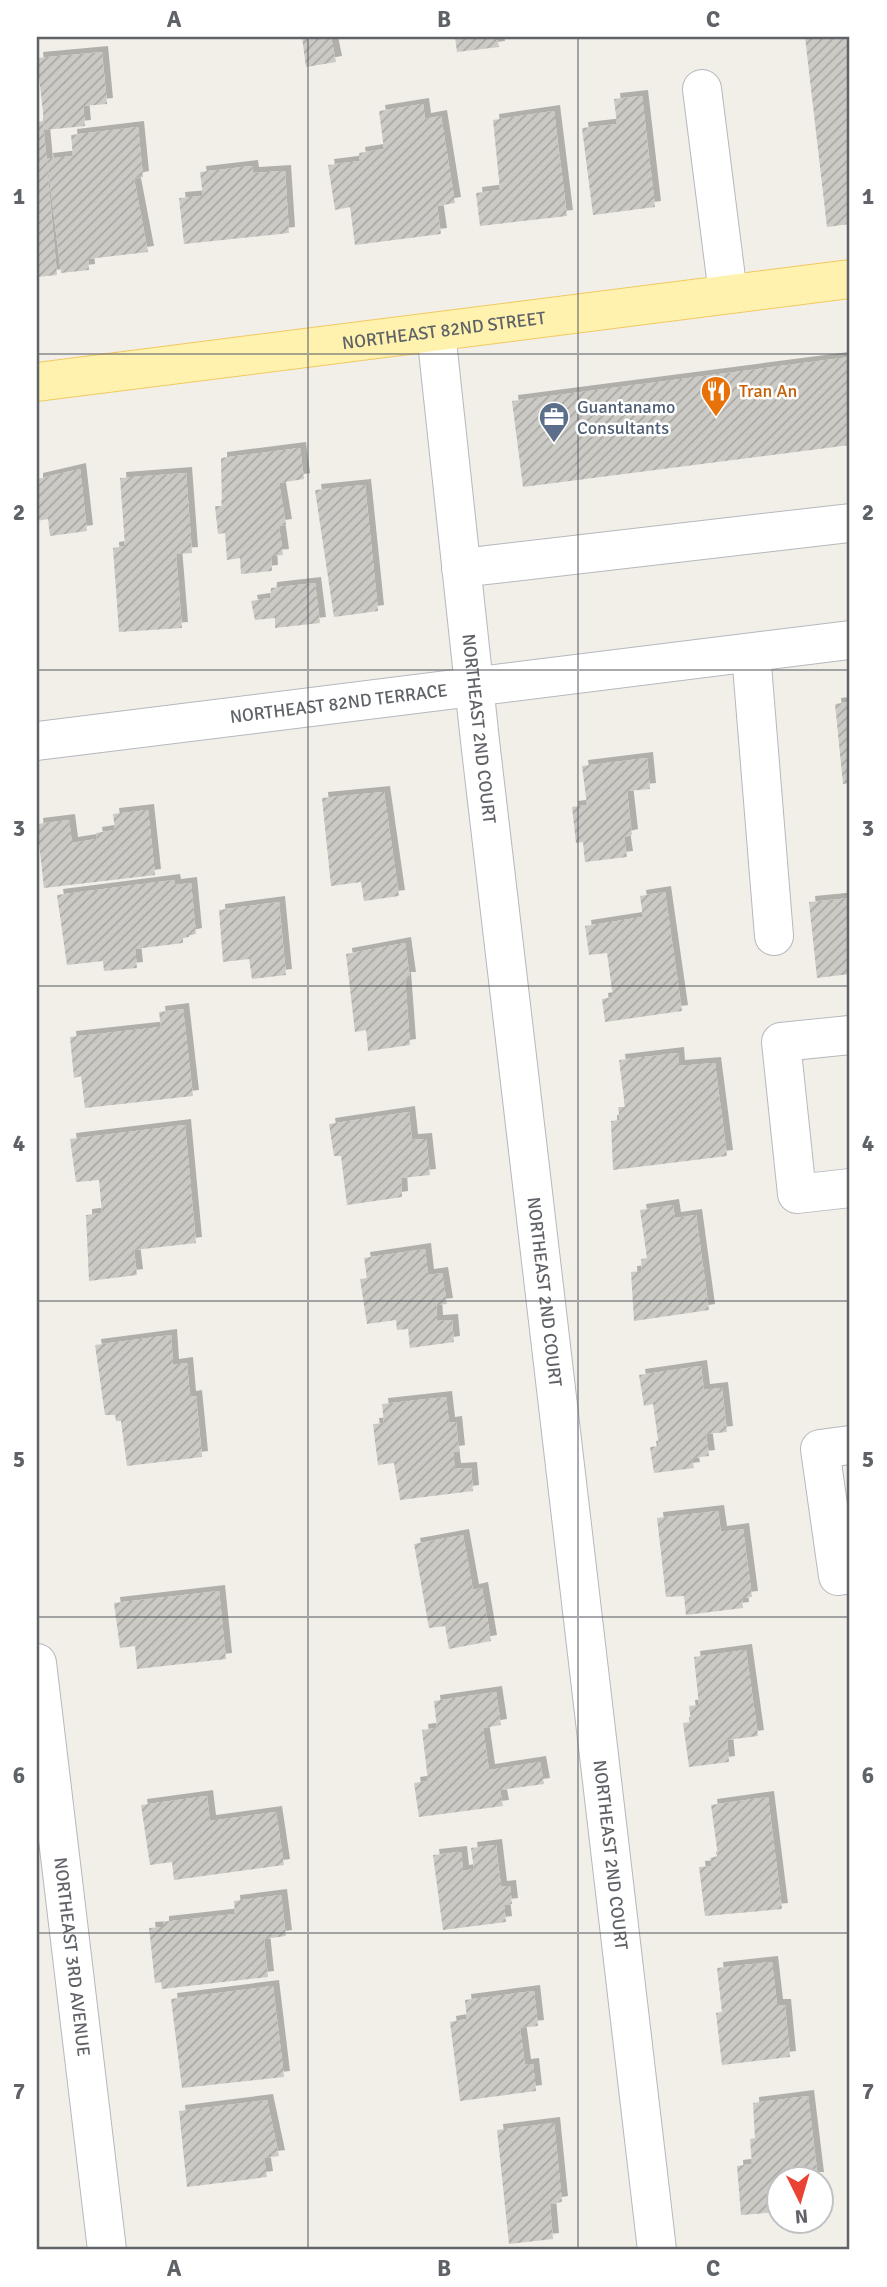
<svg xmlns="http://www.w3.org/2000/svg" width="887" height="2287" viewBox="0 0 887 2287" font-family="Signika,sans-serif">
<defs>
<pattern id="building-hatch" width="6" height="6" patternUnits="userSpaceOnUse" patternTransform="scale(1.75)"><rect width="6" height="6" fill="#cccac5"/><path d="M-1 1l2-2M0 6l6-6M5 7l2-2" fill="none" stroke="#a9a8a4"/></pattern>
<filter id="shadow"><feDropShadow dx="6" dy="-6" stdDeviation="0" flood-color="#0004"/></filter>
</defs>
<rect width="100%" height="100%" fill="#f1efe8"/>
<g fill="url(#building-hatch)" filter="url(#shadow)">
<path d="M302 37H331L336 62 306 67Z"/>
<path d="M455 37H497L499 47 457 52Z"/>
<path d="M805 37H850V224L827 227Z"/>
<path d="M102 52 107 104 83 106 85 126 45 130 37 58Z"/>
<path d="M642 96 655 207 593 215 582 128 617 124 614 99Z"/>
<path d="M423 104 425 119 441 116 455 203 437 206 441 234 355 245 350 207 335 210 328 165 360 161 359 153 384 149 379 111Z"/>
<path d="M554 111 567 216 480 226 476 193 500 190 493 120Z"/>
<path d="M43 121 57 275 37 277V122Z"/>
<path d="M138 127 143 177 134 179 148 252 88 259 89 270 61 273 47 159 73 156 71 135Z"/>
<path d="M252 166 253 173 285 171 289 233 184 244 179 198 203 196 200 172Z"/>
<path d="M850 357V445L523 487 512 401Z"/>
<path d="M300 448 304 479 279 483 286 525 279 526 283 555 271 556 272 571 241 574 240 558 227 560 225 533 218 534 215 506H222L221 458Z"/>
<path d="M80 469 87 531 50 536 48 519 37 521V479Z"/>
<path d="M186 473 192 553 176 554 182 628 119 632 113 548 125 546 120 478Z"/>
<path d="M365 485 378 611 334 617 315 490Z"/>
<path d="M315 583 320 623 275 628V618L255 620 251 601 270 598 271 588Z"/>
<path d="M850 702V783L843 784 835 704Z"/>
<path d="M647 758 650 789 627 791 632 835 624 837 627 857 585 862 583 842 576 843 572 807 587 805 582 766Z"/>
<path d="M384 792 399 896 364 901 361 882 331 886 322 798Z"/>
<path d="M148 810 155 875 44 888 37 824 69 820 72 843 97 839 96 833 115 830 113 814Z"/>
<path d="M174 880 175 885 191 883 196 934 183 937V943L135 949 137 968 104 971 103 961 67 965 57 895Z"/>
<path d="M665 892 682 1011 605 1022 602 999 613 997 607 953 589 955 585 926 643 917 640 896Z"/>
<path d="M850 898V974L817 978 809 902Z"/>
<path d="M279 902 286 975 252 979 249 959 223 962 219 910Z"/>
<path d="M405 943 410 978H405L410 1045 368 1051 366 1030 355 1032 346 954Z"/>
<path d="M183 1009 193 1096 85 1108 81 1076 74 1078 70 1037 161 1027 159 1012Z"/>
<path d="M678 1053 679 1066 715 1063 727 1156 613 1170 611 1121 620 1120 618 1107H625L619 1060Z"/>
<path d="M409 1112 412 1140 426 1139 430 1175 401 1178 402 1197 347 1205 341 1156H334L329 1124Z"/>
<path d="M185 1125 196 1243 134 1250 137 1275 89 1281 86 1215 102 1213 99 1180 76 1182 70 1139Z"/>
<path d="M673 1205 675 1218 696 1215 709 1310 634 1321 631 1272 642 1271 641 1259 647 1258 640 1210Z"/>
<path d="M425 1249 428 1275 442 1273 447 1304 436 1305 437 1321 452 1320 454 1342 410 1348 408 1329 397 1330 396 1320 367 1324 360 1279 367 1278 364 1258Z"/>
<path d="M171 1335 173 1365 187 1363 190 1397 196 1396 202 1457 127 1466 121 1421H116L115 1415H105L95 1345Z"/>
<path d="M701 1366 704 1390 722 1388 727 1432 706 1434 709 1456 692 1458 694 1468 654 1473 650 1447 659 1446 653 1404 644 1406 639 1375Z"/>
<path d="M446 1397 449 1423 456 1422 459 1451 453 1452 455 1469 471 1468 473 1491 400 1500 394 1463 378 1465 373 1424 384 1423 382 1404Z"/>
<path d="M718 1511 721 1532 743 1529 752 1597 742 1598 743 1608 686 1615 684 1596 666 1597 657 1518Z"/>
<path d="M463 1535 473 1590 482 1588 491 1641 449 1649 445 1626 429 1628 414 1544Z"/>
<path d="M219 1591 226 1659 137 1669 135 1646 120 1648 114 1603Z"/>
<path d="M746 1650 758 1736 727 1740 729 1762 689 1767 683 1723 691 1722 689 1706 699 1705 694 1657Z"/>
<path d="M496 1692 501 1725 483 1728 489 1770 540 1762 544 1784 500 1790 503 1806 419 1817 414 1783 428 1781 422 1730 437 1728 434 1701Z"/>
<path d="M207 1796 210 1821 276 1812 284 1865 174 1880 172 1862 150 1865 141 1805Z"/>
<path d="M768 1797 782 1909 705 1916 699 1867 712 1866 710 1858 718 1856 711 1805Z"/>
<path d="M496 1845 501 1887 510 1886 512 1904 504 1905 506 1922 443 1930 433 1855 461 1852 463 1871 474 1869 471 1848Z"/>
<path d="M281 1895 286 1936 264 1939 268 1977 162 1989 161 1982 155 1983 149 1928 163 1927V1922L235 1914 234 1901Z"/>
<path d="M772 1962 777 2005H785L790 2057 722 2065 716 2013 722 2012 717 1968Z"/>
<path d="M273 1986 284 2077 182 2088 171 1999Z"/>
<path d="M534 1991 538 2026 520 2028 525 2065 533 2064 536 2091 460 2101 450 2022 467 2019 465 2000Z"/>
<path d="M808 2096 818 2178H778V2212L741 2215 737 2166 752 2164 750 2139 755 2138 753 2103Z"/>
<path d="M267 2100 279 2156 264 2158 267 2177 187 2187 179 2111Z"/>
<path d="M554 2123 562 2202 550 2204 553 2239 509 2244 497 2130Z"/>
</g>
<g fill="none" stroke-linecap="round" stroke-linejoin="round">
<g stroke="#b5b8bc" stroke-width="40">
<g id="minor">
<path d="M702 89 728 294"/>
<path id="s1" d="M436 332 480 741 657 2250"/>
<path d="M461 568 850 523"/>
<path d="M751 653 774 936"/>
<path id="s2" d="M37 741 850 640"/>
<path d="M850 1035 781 1042 797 1194 850 1188"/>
<path d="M850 1445 820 1449 838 1576 850 1574"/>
<path id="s3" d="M37 1663 107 2250"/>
</g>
</g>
<g stroke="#f2c960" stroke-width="40">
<g id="major">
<path id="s4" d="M37 382 850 279"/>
</g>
</g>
<use href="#minor" stroke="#fff" stroke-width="38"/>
<use href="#major" stroke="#fff2af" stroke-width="38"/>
</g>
<path fill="none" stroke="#5f6368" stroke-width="2" stroke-opacity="0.55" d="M308 37V2250M578 37V2250M37 354H850M37 670H850M37 986H850M37 1301H850M37 1617H850M37 1933H850"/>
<defs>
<g id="restaurant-pin" transform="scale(1.575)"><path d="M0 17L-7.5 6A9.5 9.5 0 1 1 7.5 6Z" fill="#e8710a" stroke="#fff"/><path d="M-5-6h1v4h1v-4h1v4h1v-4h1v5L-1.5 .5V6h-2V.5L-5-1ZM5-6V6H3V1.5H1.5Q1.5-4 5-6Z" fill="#fff"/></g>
<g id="office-pin" transform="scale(1.575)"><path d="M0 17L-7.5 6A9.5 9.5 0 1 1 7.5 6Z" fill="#5c6f8a" stroke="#fff"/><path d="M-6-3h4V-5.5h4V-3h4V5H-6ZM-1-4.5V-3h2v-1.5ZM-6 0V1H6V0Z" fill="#fff"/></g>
</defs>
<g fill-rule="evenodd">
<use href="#restaurant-pin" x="716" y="391"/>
<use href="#office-pin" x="554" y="417"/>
</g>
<g text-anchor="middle" stroke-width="5" stroke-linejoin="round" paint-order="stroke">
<g font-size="18" fill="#5f6368" stroke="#fff">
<text dy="6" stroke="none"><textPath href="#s4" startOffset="410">NORTHEAST 82ND STREET</textPath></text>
<text dy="6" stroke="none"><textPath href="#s2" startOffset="304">NORTHEAST 82ND TERRACE</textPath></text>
<text dy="6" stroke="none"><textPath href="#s1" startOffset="399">NORTHEAST 2ND COURT</textPath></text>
<text dy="6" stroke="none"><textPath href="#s1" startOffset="966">NORTHEAST 2ND COURT</textPath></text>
<text dy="6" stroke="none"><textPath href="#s1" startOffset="1533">NORTHEAST 2ND COURT</textPath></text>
<text dy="6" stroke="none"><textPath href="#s3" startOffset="296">NORTHEAST 3RD AVENUE</textPath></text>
</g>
<g font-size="18" fill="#c56008" stroke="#fff" text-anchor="start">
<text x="739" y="397">Tran An</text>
</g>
<g font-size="18" fill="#4e5e75" stroke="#fff" text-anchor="start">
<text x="577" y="413">Guantanamo<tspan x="577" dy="21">Consultants</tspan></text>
</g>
</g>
<rect width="887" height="2287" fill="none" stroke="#ffffff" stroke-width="77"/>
<g transform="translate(800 2200) rotate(175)"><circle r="33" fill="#ffffff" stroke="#bfc1c3" stroke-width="2"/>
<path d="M0-5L12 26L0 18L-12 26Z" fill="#ea4335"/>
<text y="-10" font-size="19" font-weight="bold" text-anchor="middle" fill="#5f6368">N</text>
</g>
<rect x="38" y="38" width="810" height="2210" fill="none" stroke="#5f6368" stroke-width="2.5"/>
<g font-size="23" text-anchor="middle" font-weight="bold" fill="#5f6368">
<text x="174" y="27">A</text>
<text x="444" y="27">B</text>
<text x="713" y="27">C</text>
<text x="19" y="204">1</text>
<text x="868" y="204">1</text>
<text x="19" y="520">2</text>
<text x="868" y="520">2</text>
<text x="19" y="836">3</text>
<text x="868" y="836">3</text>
<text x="19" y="1151">4</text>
<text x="868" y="1151">4</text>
<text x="19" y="1467">5</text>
<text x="868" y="1467">5</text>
<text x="19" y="1783">6</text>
<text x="868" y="1783">6</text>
<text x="19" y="2099">7</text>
<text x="868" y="2099">7</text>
<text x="174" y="2276">A</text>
<text x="444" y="2276">B</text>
<text x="713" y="2276">C</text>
</g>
</svg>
